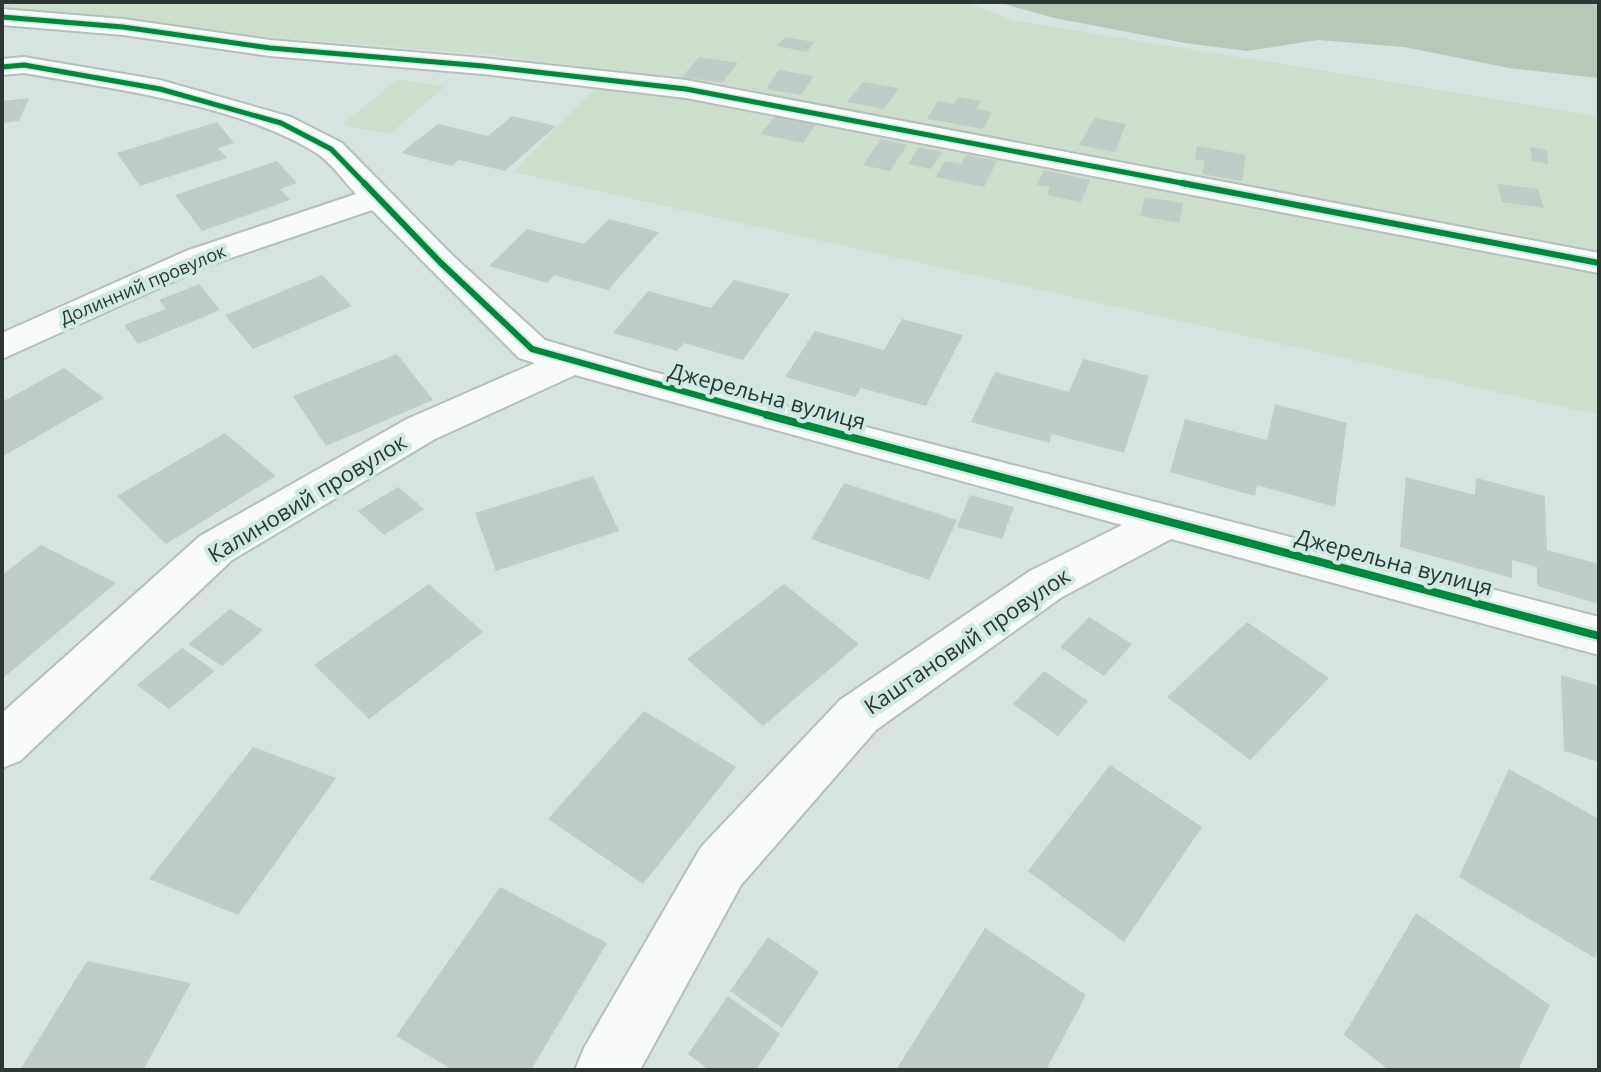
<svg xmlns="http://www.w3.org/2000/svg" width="1601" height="1072" viewBox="0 0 1601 1072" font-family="'Open Sans',sans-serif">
<rect width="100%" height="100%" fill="#d7e3e0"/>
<g fill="#cddecd">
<path d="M2 2H965L1013 20 1599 116V415L513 172 612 71 491 55 253 36 2 10Z"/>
<path d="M398 79 444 87 390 134 342 125Z"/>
</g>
<path fill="#b7c8b8" d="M997 2H1599V78L1509 68 1404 47 1318 40 1247 51 1185 43 1054 18Z"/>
<g fill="#c0ccc7">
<path d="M785 37 814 42 807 52 777 46Z"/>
<path d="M699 57 738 63 722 83 682 77Z"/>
<path d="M779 70 814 76 801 95 766 89Z"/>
<path d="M863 82 899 88 884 109 847 102Z"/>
<path d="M958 97 981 101 976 109 992 112 983 129 927 119 938 101 954 104Z"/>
<path d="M29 98 19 121 2 123V101Z"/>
<path d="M512 116 556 126 505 171 459 160 452 166 401 153 438 124 488 136Z"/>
<path d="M775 116 816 124 803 143 761 134Z"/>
<path d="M1095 118 1126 124 1115 152 1079 145Z"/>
<path d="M217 122 234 143 218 148 227 158 140 186 117 153Z"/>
<path d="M881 139 907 145 890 171 863 165Z"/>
<path d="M1197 146 1246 155 1242 181 1202 174 1205 161 1195 159Z"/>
<path d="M919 147 942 152 931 169 908 164Z"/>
<path d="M1530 147 1547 150 1548 164 1532 161Z"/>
<path d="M966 155 997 161 984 187 936 177 945 161 961 164Z"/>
<path d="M277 161 297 183 280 189 290 200 202 231 175 195Z"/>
<path d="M1044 170 1090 180 1081 202 1047 195 1050 187 1037 185Z"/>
<path d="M1497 184 1538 189 1544 208 1502 202Z"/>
<path d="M1145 197 1183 203 1179 223 1140 216Z"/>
<path d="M609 219 659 232 608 290 554 275 547 283 489 266 527 229 584 244Z"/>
<path d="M322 275 352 306 253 349 225 315Z"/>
<path d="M734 280 790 294 743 360 684 343 677 351 613 333 648 291 711 308Z"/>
<path d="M199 284 220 310 180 327 170 314 179 327 138 344 124 325 166 309 159 300Z"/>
<path d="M902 319 963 335 926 406 861 388 855 397 785 377 815 331 884 350Z"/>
<path d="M397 354 433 400 326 446 293 396Z"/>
<path d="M1083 359 1149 376 1124 453 1052 434 1049 443 971 422 995 372 1069 392Z"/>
<path d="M64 368 104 398 2 457V402Z"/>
<path d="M1275 404 1347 423 1335 507 1257 485 1255 496 1170 472 1185 419 1267 440Z"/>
<path d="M225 433 276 476 166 544 117 496Z"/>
<path d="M593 476 619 531 496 571 475 513Z"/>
<path d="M1406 477 1475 495 1476 478 1545 496 1547 550 1599 564V604L1537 586V567L1512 560V578L1400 547Z"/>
<path d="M844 483 957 520 929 580 811 539Z"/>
<path d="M398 487 424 509 384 535 358 511Z"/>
<path d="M970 495 1014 507 1002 539 957 527Z"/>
<path d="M41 545 116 583 2 679V575Z"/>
<path d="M429 584 483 632 369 719 314 665Z"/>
<path d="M784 584 859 644 763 726 687 659Z"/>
<path d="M230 609 263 630 222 666 188 644Z"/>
<path d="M1089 617 1132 644 1104 676 1060 647Z"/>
<path d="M1247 622 1329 678 1250 760 1167 697Z"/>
<path d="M182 648 215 671 169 709 137 685Z"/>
<path d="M1044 671 1088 701 1058 736 1013 704Z"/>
<path d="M1561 675 1599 686V762L1564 751Z"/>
<path d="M644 711 736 767 643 884 548 819Z"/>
<path d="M253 747 336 778 238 915 149 879Z"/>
<path d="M1110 765 1202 827 1124 942 1028 871Z"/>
<path d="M1509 769 1599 819V947L1595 958 1459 877Z"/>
<path d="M500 887 607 943 531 1070H453L396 1036Z"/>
<path d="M1416 913 1550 1005 1518 1070H1389L1344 1035Z"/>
<path d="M985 928 1086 995 1046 1070H896Z"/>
<path d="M768 937 819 972 782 1028 730 991Z"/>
<path d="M87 961 191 983 143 1070H20Z"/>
<path d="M728 996 780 1034 756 1070H709L688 1054Z"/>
</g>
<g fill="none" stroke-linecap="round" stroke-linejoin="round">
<g stroke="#b5bfbc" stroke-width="4">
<g id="minor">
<path d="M2 9 123 19 270 40 483 58 686 80 1599 253V273L686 98 483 74 270 56 123 35 2 25Z"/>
<path d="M24 57 160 80 291 117 342 143 452 255 545 340 650 371 1599 617V655L1171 539 1062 597 876 730 741 885 640 1070H575L584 1048 701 847 840 700 1030 571 1122 525 575 375 435 439 232 560 20 761 2 768V713L200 536 407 419 535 363 519 358 372 210 210 265 2 359V333L186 251 356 194C344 181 332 164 318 154 242 105 113 89 24 73L2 75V59Z"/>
</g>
</g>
<use href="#minor" fill="#f9fbfa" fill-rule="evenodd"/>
<g stroke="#d1e9e3" stroke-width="8">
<g id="cycleway-far2">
<path d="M2 17 123 27 270 48 483 66 686 89 1192 185"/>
<path d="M2 67 24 65 160 89 281 123 331 149 366 185"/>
</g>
</g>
<g stroke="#d1e9e3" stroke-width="10">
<g id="cycleway-far1">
<path d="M364 183 440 262 532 349 775 417"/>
<path d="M1182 183 1599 263"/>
</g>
</g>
<g stroke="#d1e9e3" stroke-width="13">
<path id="cycleway" d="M767 415 1599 636"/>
</g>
<use href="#cycleway-far2" stroke="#00873e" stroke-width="5"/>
<use href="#cycleway-far1" stroke="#00873e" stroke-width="6"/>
<use href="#cycleway" stroke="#00873e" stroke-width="8"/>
</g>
<g text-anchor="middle" stroke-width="8" stroke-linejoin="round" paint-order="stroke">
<g font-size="18" fill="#2d3634" stroke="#d1e9e3">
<text transform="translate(143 285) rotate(-23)" y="6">Долинний провулок</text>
</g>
<g font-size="22" fill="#2d3634" stroke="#d1e9e3">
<text transform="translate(767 396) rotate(15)" y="8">Джерельна вулиця</text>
<text transform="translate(307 498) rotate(-31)" y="8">Калиновий провулок</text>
<text transform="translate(1394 562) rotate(15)" y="8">Джерельна вулиця</text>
<text transform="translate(967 641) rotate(-34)" y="8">Каштановий провулок</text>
</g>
</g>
<rect width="1601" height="1072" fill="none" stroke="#2d3634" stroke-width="8"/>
</svg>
